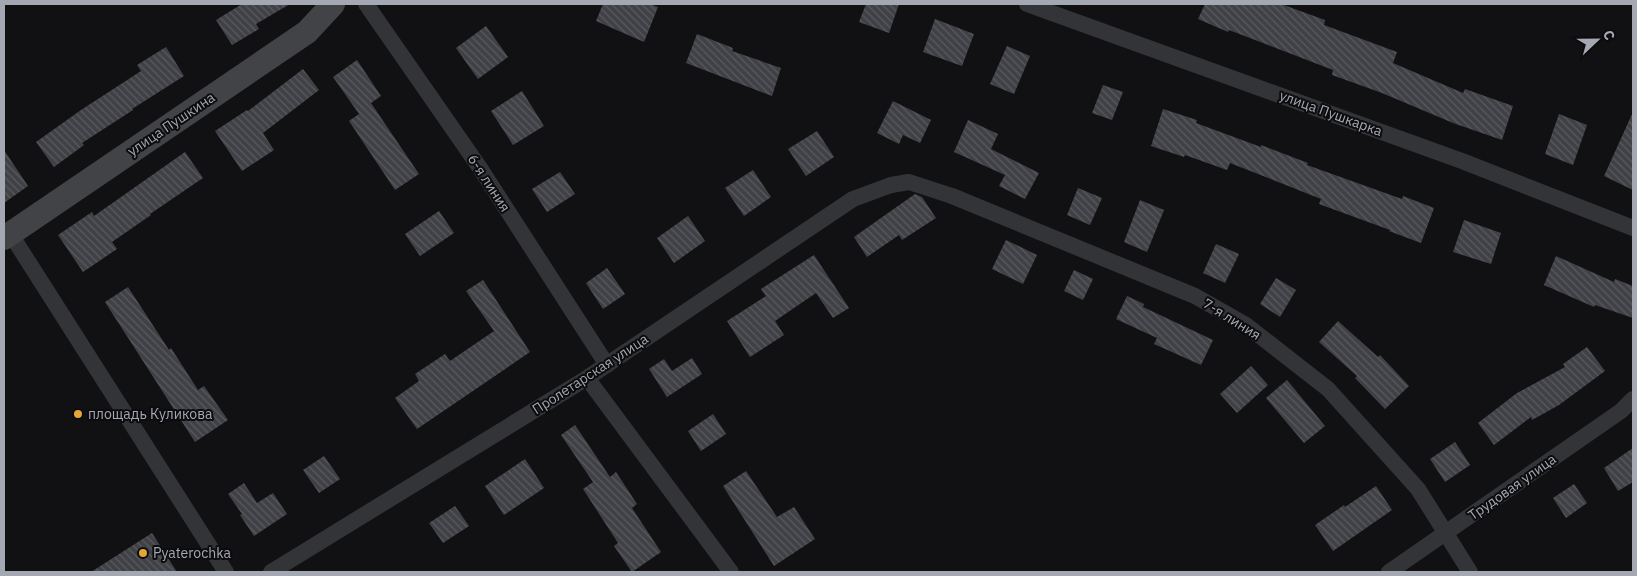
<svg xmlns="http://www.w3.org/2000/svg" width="1637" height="576" viewBox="0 0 1637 576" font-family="'IBM Plex Sans',sans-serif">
<defs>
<pattern id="building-back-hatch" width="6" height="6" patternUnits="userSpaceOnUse" patternTransform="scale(1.25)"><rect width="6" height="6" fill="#404146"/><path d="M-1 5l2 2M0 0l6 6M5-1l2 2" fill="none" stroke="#595a5e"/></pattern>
</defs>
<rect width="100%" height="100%" fill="#111113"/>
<g fill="url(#building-back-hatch)">
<path d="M242 4H290L256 24 259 29 232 45 216 20Z"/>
<path d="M603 4H650L658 7 644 42 596 21Z"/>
<path d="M866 4H899L889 33 859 22Z"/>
<path d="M1205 4H1281L1325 20 1324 25 1397 52 1393 63 1463 93 1465 89 1513 106 1502 140 1453 123 1382 93 1332 75 1333 70 1229 30 1228 32 1198 19Z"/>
<path d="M935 19 974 34 962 66 923 52Z"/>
<path d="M486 26 508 57 478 79 456 48Z"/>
<path d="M697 34 733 48 732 51 781 68 772 96 686 63Z"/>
<path d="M1007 46 1030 56 1014 94 990 84Z"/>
<path d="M166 47 184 76 132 109 133 110 82 143 84 145 54 167 36 142 81 110 141 71 137 65Z"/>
<path d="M357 60 381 96 371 103 419 174 395 190 349 121 359 114 333 77Z"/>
<path d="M303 69 319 90 263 133 274 150 242 171 215 131 247 110 248 111Z"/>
<path d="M1103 85 1123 92 1112 120 1092 113Z"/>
<path d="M522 91 544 126 513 145 491 111Z"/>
<path d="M893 101 931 120 920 143 903 135 899 144 877 133Z"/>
<path d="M1163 109 1197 120 1196 123 1261 147V145L1308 163 1307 165 1402 199 1403 196 1434 208 1421 243 1389 231 1390 230 1319 204 1321 199 1230 163 1227 170 1185 155 1184 157 1151 146Z"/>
<path d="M1633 112V190L1604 176Z"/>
<path d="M1559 114 1587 125 1573 165 1545 154Z"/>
<path d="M968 120 998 134 991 149 1039 173 1025 199 999 186 1005 175 954 152Z"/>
<path d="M817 131 834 157 806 176 788 149Z"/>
<path d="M4 150 28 186 4 203Z"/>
<path d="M185 152 203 178 150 214 151 215 112 242 117 249 83 272 58 235 92 212 94 216Z"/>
<path d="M753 170 771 197 744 216 725 188Z"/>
<path d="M560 172 575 194 547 212 532 189Z"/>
<path d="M1078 188 1102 198 1090 225 1067 215Z"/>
<path d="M915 194 922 197 936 218 902 240 899 235 867 257 854 237Z"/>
<path d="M1140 200 1164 210 1147 252 1124 242Z"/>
<path d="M439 211 454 233 420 256 405 234Z"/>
<path d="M688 216 705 241 674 263 657 238Z"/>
<path d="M1464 220 1501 233 1491 264 1453 252Z"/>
<path d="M1006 240 1037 255 1023 284 992 269Z"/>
<path d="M1216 244 1239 254 1225 283 1203 273Z"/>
<path d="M814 255 849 308 833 318 816 293 775 321 784 335 750 357 727 321 766 296 761 289Z"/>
<path d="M1556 256 1614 282 1615 279 1633 286V318L1595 305 1594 307 1544 285Z"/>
<path d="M607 268 625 294 603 309 586 283Z"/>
<path d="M1074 270 1093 279 1083 300 1064 291Z"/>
<path d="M1276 278 1296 290 1280 317 1260 304Z"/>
<path d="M483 280 530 352 417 429 395 398 419 381 415 374 445 354 450 361 494 331 466 291Z"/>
<path d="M128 287 169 350 171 348 198 390 204 386 228 420 195 442 105 302Z"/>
<path d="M1127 296 1144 304 1143 307 1213 340 1201 365 1154 344 1157 338 1116 319Z"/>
<path d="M1338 321 1378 357 1380 355 1409 386 1385 409 1355 378 1357 376 1319 342Z"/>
<path d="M1587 347 1605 371 1559 405 1532 420 1531 417 1494 445 1478 423 1517 393 1565 367 1563 364Z"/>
<path d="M692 358 702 374 667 397 649 369 664 359 672 371Z"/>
<path d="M1251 366 1268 385 1237 413 1220 394Z"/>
<path d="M1287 380 1325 426 1304 443 1266 398Z"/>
<path d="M713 414 726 434 701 451 688 431Z"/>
<path d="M575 425 610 477 616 472 637 504 632 508 661 552 632 572 614 546 618 543 583 489 593 482 561 435Z"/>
<path d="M1455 442 1470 465 1445 482 1430 459Z"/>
<path d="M1633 448V482L1618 491 1604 468Z"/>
<path d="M324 456 340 479 319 493 303 470Z"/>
<path d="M525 459 544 488 504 515 485 486Z"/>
<path d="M746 471 777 517 794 507 815 539 774 566 723 486Z"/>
<path d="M244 483 257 503 273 493 287 514 254 536 240 515 242 514 228 494Z"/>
<path d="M1574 484 1587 503 1566 518 1553 498Z"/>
<path d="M1376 486 1392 510 1333 551 1315 525 1344 505 1345 507Z"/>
<path d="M455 506 469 526 443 543 429 523Z"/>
<path d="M152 533 177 572H91Z"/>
</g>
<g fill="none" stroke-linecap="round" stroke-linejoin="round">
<g stroke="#333437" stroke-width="16">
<path d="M366 4 480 168 607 365"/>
<path d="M1027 4 1462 161 1633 228"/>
<path d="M10 233 226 572"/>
<path d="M587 378 731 572"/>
<path d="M271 572 587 378 853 199 891 185 909 182 952 196 1195 296 1246 325 1328 389 1418 489 1470 572"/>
<path d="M1389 572 1621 411 1633 399"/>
</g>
<path stroke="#414347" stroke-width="24" d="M4 238 307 32 333 4"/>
</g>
<g fill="#e4a638" stroke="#0c0c0e" stroke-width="2">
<circle cx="78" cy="414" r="5"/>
<circle cx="143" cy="553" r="5"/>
</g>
<g text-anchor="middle" stroke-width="4" stroke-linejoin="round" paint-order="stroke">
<g font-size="14" fill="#a4a8b2" stroke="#0c0c0e">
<text transform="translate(1331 113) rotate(20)" y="5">улица Пушкарка</text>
<text transform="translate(171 124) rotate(-34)" y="5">улица Пушкина</text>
<text transform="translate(489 183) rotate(57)" y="5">6-я линия</text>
<text transform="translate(1232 319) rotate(32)" y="5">7-я линия</text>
<text transform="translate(590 374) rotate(-33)" y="5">Пролетарская улица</text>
<text transform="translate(1512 487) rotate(-35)" y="5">Трудовая улица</text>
</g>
<g font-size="14" fill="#a4a8b2" stroke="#0c0c0e" text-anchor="start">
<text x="88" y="419">площадь Куликова</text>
<text x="153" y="558">Pyaterochka</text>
</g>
</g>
<rect width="1637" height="576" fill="none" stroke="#a4a8b2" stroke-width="10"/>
<g transform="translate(1597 40) rotate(68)" stroke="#0c0c0e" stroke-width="4" paint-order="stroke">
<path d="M0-4L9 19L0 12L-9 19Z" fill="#a4a8b2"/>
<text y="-8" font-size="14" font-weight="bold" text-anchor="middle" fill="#a4a8b2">С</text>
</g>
</svg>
